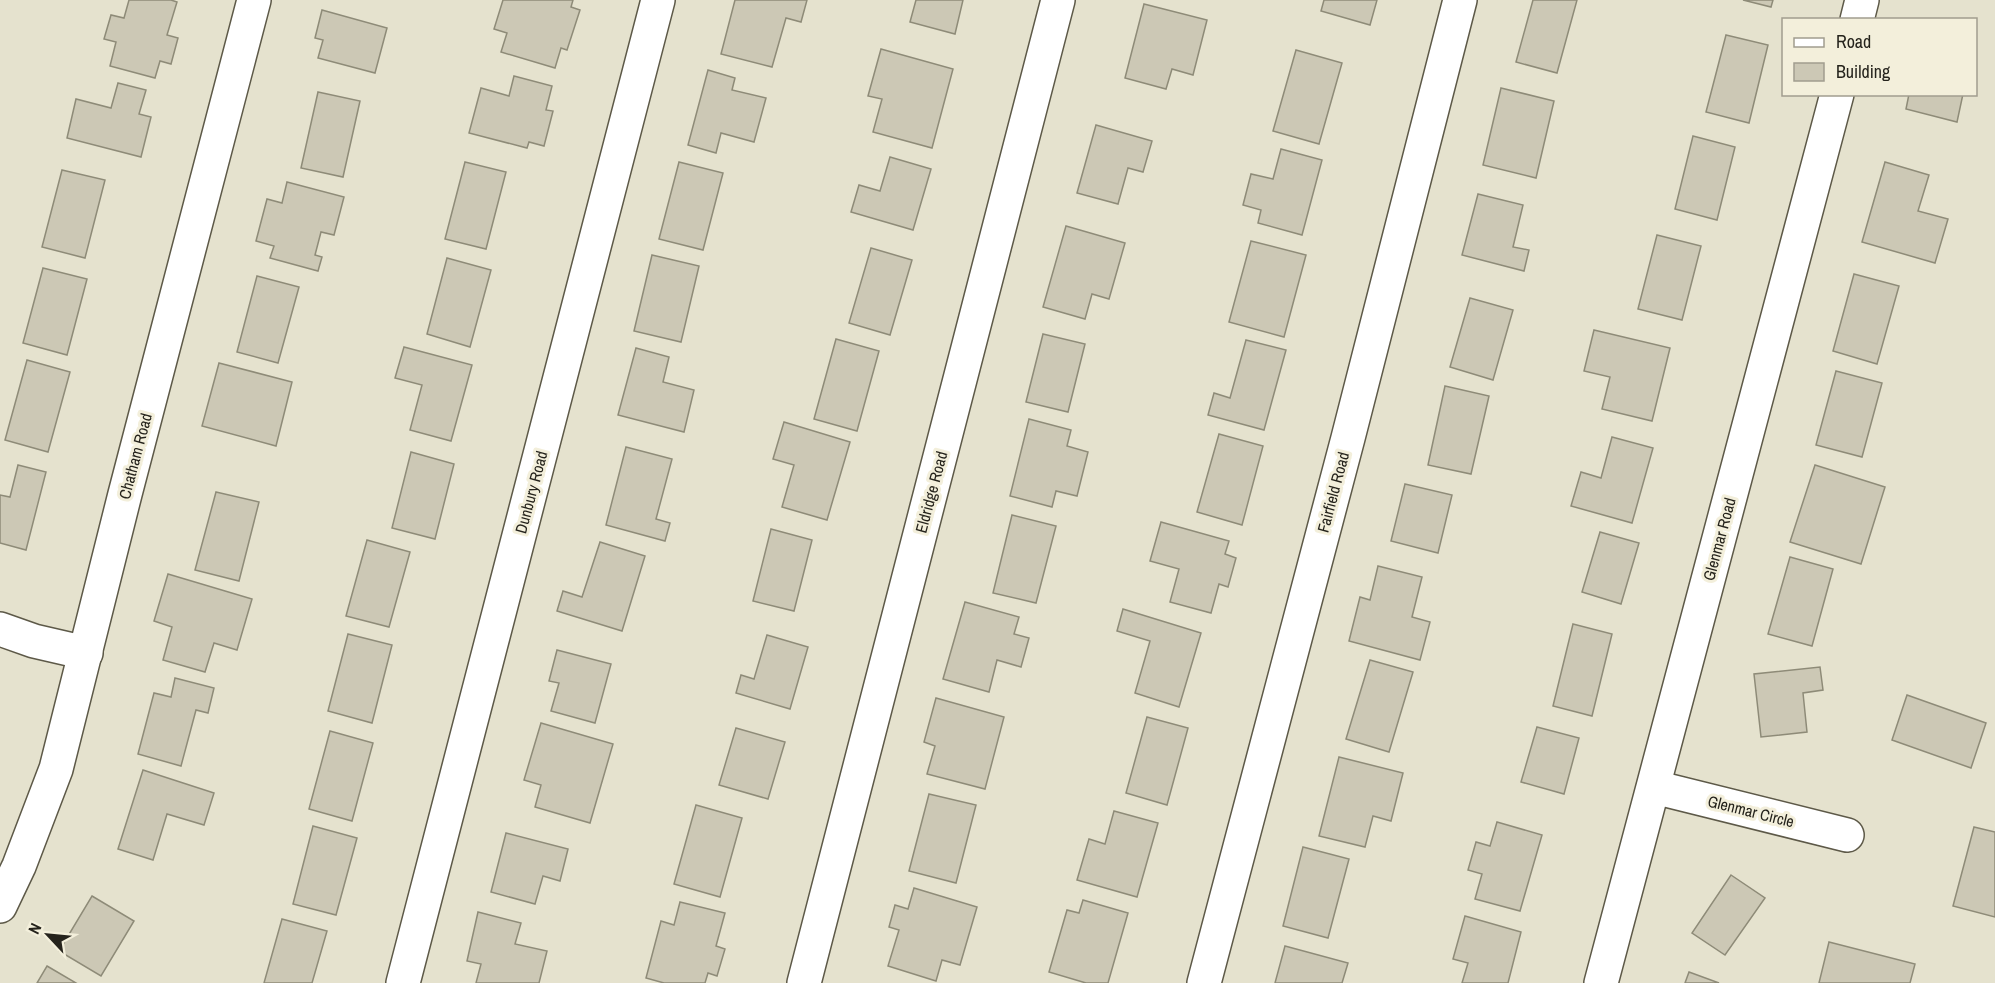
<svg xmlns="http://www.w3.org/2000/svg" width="1995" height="983" viewBox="0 0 1995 983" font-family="'Archivo Narrow',sans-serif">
<rect width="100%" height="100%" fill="#e5e2ce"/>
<g fill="#ccc8b5" stroke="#8e8b78" stroke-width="1.5">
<path d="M129 0H171L177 2 167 35 178 38 171 64 160 61 155 78 110 66 116 42 104 39 111 15 124 18Z"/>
<path d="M503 0H573L571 7 580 10 567 50 561 48 555 68 501 52 507 33 494 29Z"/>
<path d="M735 0H807L801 22 786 18 772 67 721 54Z"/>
<path d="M916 0H963L955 34 910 22Z"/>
<path d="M1324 0H1377L1370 25 1321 11Z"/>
<path d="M1533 0H1577L1557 73 1516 62Z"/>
<path d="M1743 0H1773L1771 7Z"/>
<path d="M1144 4 1207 20 1193 75 1172 69 1166 89 1125 78Z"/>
<path d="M322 10 387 28 375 73 318 58 323 40 315 38Z"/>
<path d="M1726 35 1768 45 1749 123 1706 112Z"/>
<path d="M881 49 953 69 932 148 873 132 882 99 868 96Z"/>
<path d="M1296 50 1342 63 1319 144 1273 131Z"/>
<path d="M708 70 735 78 732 90 766 98 754 142 721 133 716 153 688 145Z"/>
<path d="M514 76 552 86 546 110 553 111 544 146 529 142 527 148 469 133 481 88 509 96Z"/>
<path d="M118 83 146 90 139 114 151 117 141 157 67 138 76 99 111 108Z"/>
<path d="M1501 88 1554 101 1536 178 1483 165Z"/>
<path d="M318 92 360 101 343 177 301 168Z"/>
<path d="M1909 94H1963L1957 122 1906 109Z"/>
<path d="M1096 125 1152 141 1143 172 1128 168 1118 204 1077 193Z"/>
<path d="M1693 136 1735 147 1717 220 1675 209Z"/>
<path d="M1281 149 1322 160 1302 235 1258 223 1261 210 1243 205 1251 174 1273 179Z"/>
<path d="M890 157 931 169 913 230 851 212 859 185 880 191Z"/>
<path d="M465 162 506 172 486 249 445 239Z"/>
<path d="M679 162 723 173 703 250 659 239Z"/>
<path d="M1885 162 1929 175 1918 211 1948 219 1935 263 1862 242Z"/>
<path d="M62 170 105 180 85 258 42 247Z"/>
<path d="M287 182 344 197 334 235 321 232 315 255 322 257 318 271 270 258 274 246 256 241 267 199 282 203Z"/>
<path d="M1478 194 1523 205 1513 247 1529 250 1524 271 1462 255Z"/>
<path d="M1066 226 1125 243 1109 299 1092 294 1085 319 1043 307Z"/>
<path d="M1657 235 1701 246 1682 320 1638 309Z"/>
<path d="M1251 241 1306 255 1284 337 1229 322Z"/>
<path d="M871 248 912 260 890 335 849 323Z"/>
<path d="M652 255 699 266 681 342 634 331Z"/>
<path d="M447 258 491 270 470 347 427 334Z"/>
<path d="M43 268 87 279 67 355 23 343Z"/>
<path d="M1854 274 1899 286 1877 364 1833 351Z"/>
<path d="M257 276 299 287 278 363 237 352Z"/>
<path d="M1470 298 1513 310 1493 380 1450 367Z"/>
<path d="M1594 330 1670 348 1652 421 1602 409 1610 377 1584 371Z"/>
<path d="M1043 334 1085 344 1068 412 1026 402Z"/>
<path d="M836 339 879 351 857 431 814 419Z"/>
<path d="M1246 340 1286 350 1264 430 1208 415 1214 393 1230 398Z"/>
<path d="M404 347 472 365 451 441 410 430 422 385 395 378Z"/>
<path d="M636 348 669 357 663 382 694 390 684 432 618 415Z"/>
<path d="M27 360 70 372 48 452 5 440Z"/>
<path d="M219 363 292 382 276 446 202 426Z"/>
<path d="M1836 371 1882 383 1862 457 1816 445Z"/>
<path d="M1445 386 1489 396 1471 474 1428 465Z"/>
<path d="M1029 419 1071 430 1067 446 1088 452 1077 496 1056 491 1052 507 1010 496Z"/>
<path d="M784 422 850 442 827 520 782 507 794 465 773 459Z"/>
<path d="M1219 434 1263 446 1242 525 1197 512Z"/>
<path d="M1612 437 1653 448 1632 523 1571 506 1581 472 1601 478Z"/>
<path d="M626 447 672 459 656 519 670 523 665 541 606 525Z"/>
<path d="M411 452 454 464 435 539 392 528Z"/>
<path d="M18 465 46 472 26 550 0 543V495L10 497Z"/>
<path d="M1815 465 1885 487 1861 564 1790 542Z"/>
<path d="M1405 484 1452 495 1438 553 1391 541Z"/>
<path d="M216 492 259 502 239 581 195 570Z"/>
<path d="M1012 515 1056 526 1036 603 993 593Z"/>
<path d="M1161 522 1229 541 1225 554 1236 558 1228 587 1219 584 1211 613 1170 602 1179 569 1150 561Z"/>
<path d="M771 529 812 540 794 611 753 601Z"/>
<path d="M1600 532 1639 543 1621 604 1582 592Z"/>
<path d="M367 540 410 552 389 627 346 616Z"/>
<path d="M600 542 645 556 622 631 557 611 563 591 582 597Z"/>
<path d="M1790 557 1833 569 1812 646 1768 634Z"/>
<path d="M1378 566 1422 577 1412 617 1430 622 1420 660 1349 641 1360 597 1370 600Z"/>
<path d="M168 574 252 599 237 650 214 643 205 672 163 660 172 627 154 621Z"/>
<path d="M965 602 1019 617 1014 634 1029 638 1021 667 997 660 989 692 943 679Z"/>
<path d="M1123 609 1201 633 1179 707 1135 693 1150 641 1117 631Z"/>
<path d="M1573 624 1612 634 1592 716 1553 706Z"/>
<path d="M348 634 392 645 372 723 328 711Z"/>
<path d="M767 635 808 647 790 709 736 693 741 675 754 679Z"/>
<path d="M557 650 611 664 595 723 551 711 559 683 549 681Z"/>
<path d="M1370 660 1413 672 1389 752 1346 739Z"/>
<path d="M1820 667 1823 690 1803 693 1807 732 1761 737 1754 674Z"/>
<path d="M175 678 214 688 208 713 196 710 181 766 138 754 154 693 171 697Z"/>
<path d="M1907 695 1986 723 1971 768 1892 740Z"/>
<path d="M936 698 1004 717 985 789 927 774 935 746 924 742Z"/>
<path d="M1147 717 1188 728 1167 805 1126 793Z"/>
<path d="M541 723 613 744 590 823 535 807 541 785 524 780Z"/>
<path d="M1537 727 1579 738 1564 794 1521 782Z"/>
<path d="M736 728 785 742 768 799 719 785Z"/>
<path d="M330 731 373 743 352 821 309 809Z"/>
<path d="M1339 757 1403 773 1391 821 1373 816 1365 847 1319 836Z"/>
<path d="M143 770 214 793 204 825 167 814 153 860 118 849Z"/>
<path d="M929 794 976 805 956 883 909 871Z"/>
<path d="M696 805 742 818 720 897 674 884Z"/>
<path d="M1114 811 1158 823 1137 897 1077 880 1089 839 1105 844Z"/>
<path d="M1497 822 1542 835 1520 911 1475 899 1482 874 1468 870 1476 842 1490 846Z"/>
<path d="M313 826 357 838 336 915 293 904Z"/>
<path d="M1974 827 1995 832V917L1953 906Z"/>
<path d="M506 833 568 849 560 881 543 876 535 904 491 892Z"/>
<path d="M1303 847 1349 859 1328 938 1283 926Z"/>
<path d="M1731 875 1765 898 1725 955 1692 933Z"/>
<path d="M914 888 977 907 960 965 942 960 936 981 888 966 899 930 889 927 895 905 908 909Z"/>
<path d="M92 896 134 921 101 976 59 951Z"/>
<path d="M1083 900 1128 913 1108 983H1086L1049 972 1067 910 1079 913Z"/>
<path d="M680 902 725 913 716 946 725 949 717 976 708 973 705 983H664L646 978 661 921 674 925Z"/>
<path d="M478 912 521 923 515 944 547 951 539 983H476L481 964 467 961Z"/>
<path d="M1465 916 1521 932 1508 983H1462L1468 963 1453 959Z"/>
<path d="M282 919 327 931 312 983H264Z"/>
<path d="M1829 942 1915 964 1910 983H1819Z"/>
<path d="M1285 946 1348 963 1342 983H1275Z"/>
<path d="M47 966 76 983H37Z"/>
<path d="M1689 972 1719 983H1685Z"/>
</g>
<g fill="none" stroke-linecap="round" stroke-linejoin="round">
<g stroke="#5d5948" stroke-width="36">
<g id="minor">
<path d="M1857 20 1862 0"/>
<path d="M0 629 34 641 86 653"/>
<path d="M1654 787 1847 835"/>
<path d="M0 906 19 866 56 769 125 494 254 0"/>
<path d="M403 983 658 0"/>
<path d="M804 983 1058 0"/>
<path d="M1204 983 1348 438 1460 0"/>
<path d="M1601 983 1837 94"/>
</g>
</g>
<use href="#minor" stroke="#fff" stroke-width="33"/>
</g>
<g text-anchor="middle" stroke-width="6" stroke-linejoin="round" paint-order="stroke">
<g font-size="16" fill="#25231c" stroke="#f3efdb">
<text transform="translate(135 456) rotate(-75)" y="6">Chatham Road</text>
<text transform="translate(531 492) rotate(-75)" y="6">Dunbury Road</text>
<text transform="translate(931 492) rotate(-75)" y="6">Eldridge Road</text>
<text transform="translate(1333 492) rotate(-75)" y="6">Fairfield Road</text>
<text transform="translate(1719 539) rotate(-75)" y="6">Glenmar Road</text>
<text transform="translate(1751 811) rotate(14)" y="6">Glenmar Circle</text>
</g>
</g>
<rect x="1782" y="18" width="195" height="78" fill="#f3efdb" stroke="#a19d8f" stroke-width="1.5"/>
<rect x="1794" y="38" width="30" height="9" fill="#ffffff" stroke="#a19d8f" stroke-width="1.5"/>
<text x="1836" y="48" font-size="18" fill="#25231c">Road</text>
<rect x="1794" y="63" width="30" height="18" fill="#ccc8b5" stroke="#a19d8f" stroke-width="1.5"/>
<text x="1836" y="78" font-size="18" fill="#25231c">Building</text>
<g transform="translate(48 935) rotate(296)" stroke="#f3efdb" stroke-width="4.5" paint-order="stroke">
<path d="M0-4.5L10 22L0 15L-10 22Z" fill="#25231c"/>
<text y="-9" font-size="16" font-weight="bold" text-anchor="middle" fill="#25231c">N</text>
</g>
</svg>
